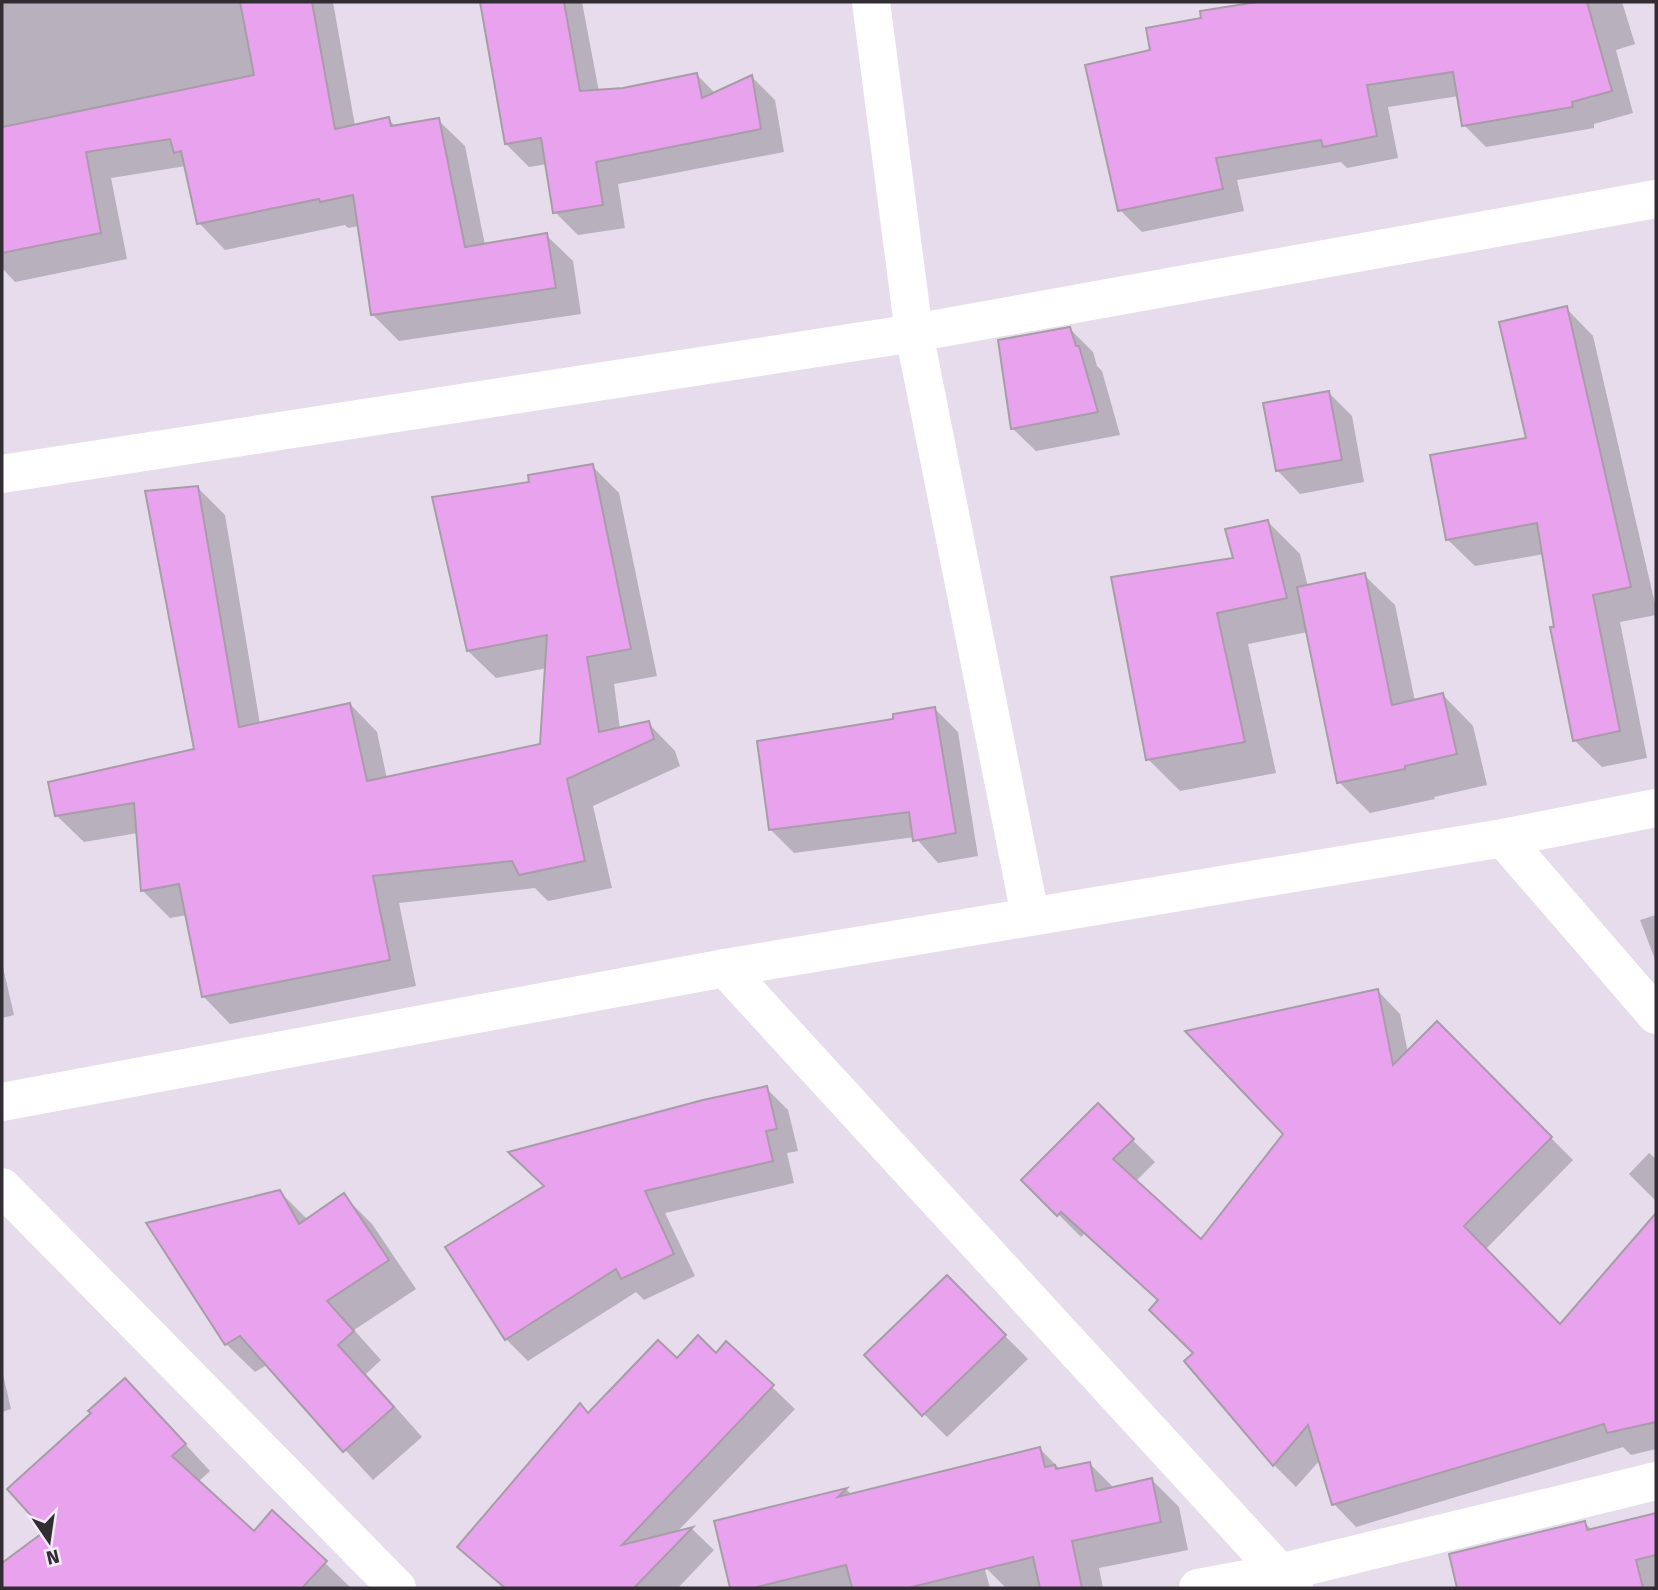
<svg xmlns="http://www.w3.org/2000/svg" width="1658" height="1590" viewBox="0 0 1658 1590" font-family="'Fira Sans',sans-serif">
<rect width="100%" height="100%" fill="#e6dcec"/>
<g fill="#0003">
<path d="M2 2H333L355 126 388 119 396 127 438 120 465 146 485 245 546 235 573 261 581 314 399 341 372 314 359 226 348 228 345 225 225 250 199 223 186 166 111 178 127 259 15 282 2 268Z"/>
<path d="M482 2H582L599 92 623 90 697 75 716 94 752 77 775 100 784 152 618 184 625 228 578 235 555 212 547 164 529 167 506 144Z"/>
<path d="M1267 2H1622L1635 44 1616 50 1633 113 1594 124V128L1486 147 1464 125 1459 96 1388 107 1398 158 1347 168 1341 162 1237 180 1244 211 1142 232 1120 210 1152 51 1203 19 1202 13Z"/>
<path d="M1566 308 1593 336 1656 608V615L1620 622 1647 758 1602 767 1574 740 1544 554 1475 566 1447 539 1528 439Z"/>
<path d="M1070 329 1093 352 1097 366 1102 371 1120 435 1036 451 1012 428Z"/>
<path d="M1329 393 1352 416 1364 482 1300 494 1277 470Z"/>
<path d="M592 466 619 493 657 676 614 684 620 729 648 723 675 751 680 766 593 806 612 888 548 901 535 888 399 903 416 986 230 1024 203 996 187 915 170 918 143 891 138 833 84 842 56 815 196 750 198 488 225 515 260 724 350 704 377 732 387 779 542 746 547 668 496 678 468 651 531 484Z"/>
<path d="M1268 522 1300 554 1308 587 1364 575 1395 605 1415 701 1443 695 1473 726 1487 785 1434 797 1435 799 1370 813 1339 782 1308 632 1248 644 1276 773 1180 791 1148 759 1235 560Z"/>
<path d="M935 709 958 732 978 856 938 863 915 837 794 853 770 829 895 721Z"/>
<path d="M1656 915V962L1640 920Z"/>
<path d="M2 963 14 1015 2 1018Z"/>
<path d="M1378 991 1400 1014 1408 1053 1437 1024 1573 1160 1485 1250 1560 1326 1656 1216V1449L1631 1455 1623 1447 1356 1527 1334 1504 1320 1460 1296 1487 1274 1465 1187 1362 1195 1354 1160 1301 1085 1233 1081 1237 1024 1180 1098 1106 1155 1162 1135 1182 1201 1242 1285 1134Z"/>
<path d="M766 1088 788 1110 798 1151 787 1153 794 1183 665 1213 695 1276 644 1300 636 1292 528 1361 506 1339 703 1101Z"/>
<path d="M1649 1153 1656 1159V1201L1629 1174Z"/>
<path d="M280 1192 308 1220 344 1196 372 1224 416 1289 354 1330 381 1360 366 1374 422 1437 373 1480 267 1365 255 1372 226 1344Z"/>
<path d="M947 1277 1028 1359 947 1437 924 1414Z"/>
<path d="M726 1343 795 1409 677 1532 692 1529 714 1550 678 1588H504L460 1547 589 1414 677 1360 716 1355Z"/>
<path d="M2 1370 11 1409 2 1412Z"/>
<path d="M153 1409 210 1471 198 1482 254 1533 325 1563 351 1588H2V1565L48 1531Z"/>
<path d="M1040 1449 1061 1470 1090 1464 1114 1488 1152 1480 1179 1507 1188 1550 1099 1568 1103 1588H1006L984 1566 990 1588H732L716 1523 847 1490 852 1495Z"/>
<path d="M1656 1515V1588H1459L1451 1555 1585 1523 1593 1531Z"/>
</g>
<g fill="#e9a2ed" stroke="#a99ca9" stroke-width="2">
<path d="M240 2H312L335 129 389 117 391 126 439 118 465 247 547 233 556 288 371 315 353 195 320 202 319 199 197 224 181 151 174 153 170 139 86 152 101 233 2 253V127L254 75Z"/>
<path d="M480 2H564L580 91 623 88 697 73 702 98 752 75 761 129 596 162 603 205 553 213 541 138 505 144Z"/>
<path d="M1257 2H1587L1612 91 1572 102 1573 107 1462 126 1453 72 1367 85 1377 136 1323 147 1321 140 1216 158 1223 189 1118 211 1085 65 1150 50 1146 28 1201 18 1200 11Z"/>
<path d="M1567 306 1631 587 1593 595 1620 731 1573 741 1550 627H1554L1537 523 1446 540 1430 455 1526 438 1499 322Z"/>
<path d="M1070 327 1076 346H1079L1098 412 1011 429 998 340Z"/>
<path d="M1329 391 1342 460 1276 471 1263 403Z"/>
<path d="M593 464 631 649 587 657 599 732 649 721 654 739 567 779 585 861 519 875 512 861 373 876 390 960 202 997 179 884 141 891 134 803 55 816 48 782 194 749 145 491 198 486 239 727 350 703 367 781 540 744 547 635 467 651 432 497 529 482 528 475Z"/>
<path d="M1268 520 1287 598 1217 613 1245 742 1146 760 1111 577 1233 558 1225 529Z"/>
<path d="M1365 573 1392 705 1443 693 1457 754 1405 766V769L1337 783 1297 587Z"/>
<path d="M935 707 956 833 913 841 909 812 769 830 757 741 893 719V714Z"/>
<path d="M1378 989 1393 1065 1437 1021 1552 1137 1464 1226 1560 1324 1656 1213V1422L1607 1433 1604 1424 1332 1505 1308 1425 1273 1466 1184 1361 1193 1353 1149 1310 1158 1300 1061 1212 1057 1216 1021 1180 1098 1103 1134 1139 1113 1159 1201 1239 1283 1134 1185 1031Z"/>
<path d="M767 1086 777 1129 766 1131 773 1161 645 1191 674 1254 621 1279 616 1269 505 1340 445 1247 544 1186 508 1152 703 1100Z"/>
<path d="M280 1190 299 1224 344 1193 389 1260 327 1301 354 1331 338 1345 394 1407 343 1452 240 1336 225 1345 146 1223Z"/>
<path d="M947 1275 1006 1335 922 1416 864 1355Z"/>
<path d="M698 1335 716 1353 726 1341 774 1385 622 1545 693 1527 634 1588H505L457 1547 580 1403 588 1413 658 1340 677 1358Z"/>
<path d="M125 1378 186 1444 172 1456 254 1531 272 1510 327 1561 302 1588H2V1563L45 1531 7 1489 91 1413 88 1411Z"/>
<path d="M1040 1447 1045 1467 1055 1465 1056 1469 1090 1462 1096 1491 1152 1478 1161 1522 1072 1541 1082 1588H1040L1033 1557 908 1588H852L846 1565 753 1588H730L714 1521 847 1488 838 1497Z"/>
<path d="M1656 1513V1555L1636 1560 1643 1588H1457L1449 1554 1585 1521 1587 1530Z"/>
</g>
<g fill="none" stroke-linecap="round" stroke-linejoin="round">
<g stroke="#fff" stroke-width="38">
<path d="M871 2 914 333 1030 915"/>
<path d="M2 474 914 333 1656 199"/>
<path d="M1503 838 1656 1015"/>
<path d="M725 968 1294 1588"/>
<path d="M2 1102 725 968 1503 838 1656 808"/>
<path d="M2 1187 397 1588"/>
<path d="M1198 1588 1279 1573 1656 1481"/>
</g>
</g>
<rect width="1658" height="1590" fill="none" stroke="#312d33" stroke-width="7"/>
<g transform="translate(49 1541) rotate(167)" stroke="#f4e9f9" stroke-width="5" paint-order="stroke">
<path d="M0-5L12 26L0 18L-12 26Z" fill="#312d33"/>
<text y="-10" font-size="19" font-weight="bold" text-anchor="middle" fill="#312d33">N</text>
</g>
</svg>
